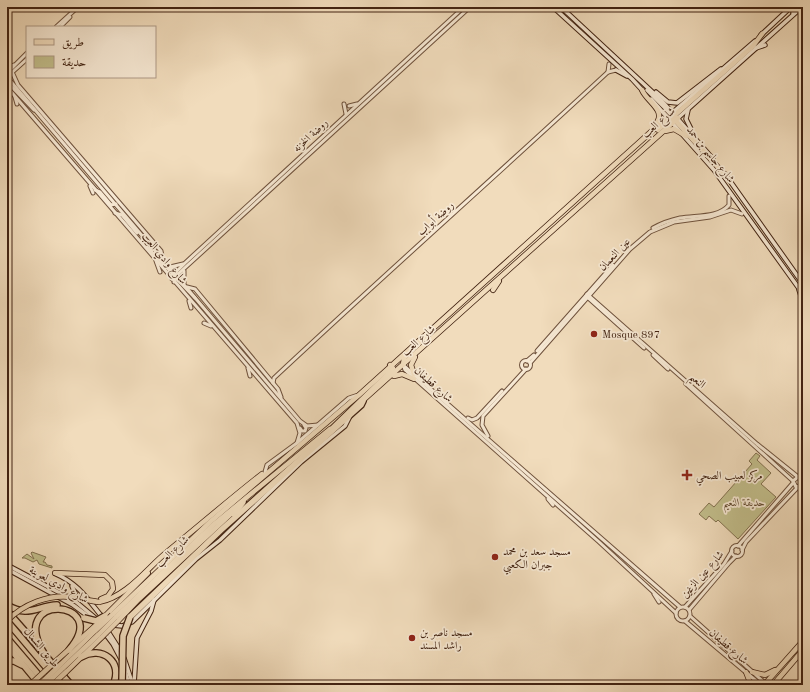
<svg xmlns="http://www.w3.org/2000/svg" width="810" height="692" viewBox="0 0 810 692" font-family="'Old Standard TT',Amiri,serif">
<rect width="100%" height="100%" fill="#f1dcbc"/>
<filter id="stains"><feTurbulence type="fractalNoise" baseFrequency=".005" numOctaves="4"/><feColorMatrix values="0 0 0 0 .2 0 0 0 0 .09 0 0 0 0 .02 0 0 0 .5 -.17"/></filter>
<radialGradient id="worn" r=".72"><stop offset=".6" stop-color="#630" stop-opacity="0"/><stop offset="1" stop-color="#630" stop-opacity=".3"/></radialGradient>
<g fill="#c2be8b" stroke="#82704e">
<path d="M756 453 760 456 757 460 771 473 761 484 776 497 738 539 718 520 716 522 709 516 706 520 699 514 709 503 714 507 752 464 749 461Z"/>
<path d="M32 552 46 557 43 562H45L47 565 52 566V568L39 564 37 560 33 562 25 558H22L27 554 34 559 31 553Z"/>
</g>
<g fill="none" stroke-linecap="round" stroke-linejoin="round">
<g stroke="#6e513c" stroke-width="5">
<g id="tertiary">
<path d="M56 27 78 7"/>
<path d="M60 27 70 17"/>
<path d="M7 68 14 65"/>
<path d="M12 72 18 85 161 251 163 260"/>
<path d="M608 72 609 64"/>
<path d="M7 73 27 53"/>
<path d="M7 77 300 421 307 426 318 425"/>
<path d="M7 77 27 59"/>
<path d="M7 85H10L34 110"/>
<path d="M7 87 297 423 300 433 297 443"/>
<path d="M15 97 17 104"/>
<path d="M344 104 346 114"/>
<path d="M349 106 357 104"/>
<path d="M90 186 93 193"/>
<path d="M95 190 100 192 111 205 116 204"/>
<path d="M115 213 122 215 137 233"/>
<path d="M653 228C662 223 671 220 680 218 696 215 718 218 729 205V196"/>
<path d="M147 247 175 276"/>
<path d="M156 261 160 272"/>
<path d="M170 267 183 264"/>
<path d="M184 271V283"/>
<path d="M177 275 470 7"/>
<path d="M172 279 174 274 185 263 464 7"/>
<path d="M174 282 175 279H177L195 298"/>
<path d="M187 287 195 289 278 389 281 397"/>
<path d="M587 294 757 444 798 477"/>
<path d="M586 296 644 348"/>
<path d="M189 301 191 308"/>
<path d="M204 323 211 326"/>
<path d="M537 351 613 265"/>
<path d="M653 355 668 369"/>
<circle cx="526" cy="365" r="4.5"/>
<path d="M527 361 534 355"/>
<path d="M530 363 630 249 650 232 674 222 710 217 731 210 742 214"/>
<path d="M403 365 405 370 598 541 676 613"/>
<path d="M403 365 680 607"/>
<path d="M248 368 250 376"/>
<path d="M273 383 274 378C384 275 497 175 608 72L616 70"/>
<path d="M686 384 793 481"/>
<path d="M468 418 472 420 477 418 502 391"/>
<path d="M300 428 302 431H305L306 428 304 425"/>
<path d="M488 436 482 425 483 416 526 369"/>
<path d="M265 472 267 465 297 443 349 398 358 395"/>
<path d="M803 479 798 477 793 481 796 487 803 485"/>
<path d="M548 499 553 505"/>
<circle cx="737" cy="551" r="5.5"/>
<path d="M738 546 793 483"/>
<path d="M742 550 746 542 798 487"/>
<path d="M654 594 659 602"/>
<circle cx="683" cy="614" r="7"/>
<path d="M685 607 724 564 732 551"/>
<path d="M689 610 729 563 736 556"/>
<path d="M690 616 766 684"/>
<path d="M685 621 761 685"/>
</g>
</g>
<g stroke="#422312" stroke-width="5.5">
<g id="secondary">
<path d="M553 7 632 79 643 91"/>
<path d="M561 7 661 100 713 159"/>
<path d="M793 13 797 7"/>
<path d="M761 35 791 7"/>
<path d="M756 48 765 45"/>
<path d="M616 70 627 76"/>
<path d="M647 90 672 115"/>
<path d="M656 92 668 102 677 103 721 69"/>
<path d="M651 99 714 170 803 294"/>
<path d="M688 110 686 119 691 129"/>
<path d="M673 112 755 41"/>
<path d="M678 118 802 7"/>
<path d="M725 174 803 284"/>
<path d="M799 290 802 299"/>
<path d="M7 565 75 601 99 621"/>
<path d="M7 569 73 605 92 619"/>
<path d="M56 574C79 584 88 600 103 618"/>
<path d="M71 596 75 593 72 586"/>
<path d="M113 625 122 626 132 622 196 559 220 540 301 462 345 426 350 416"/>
<path d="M107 630 121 652"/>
<path d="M104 632 113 644 122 661"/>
<path d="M124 658 133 685"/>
<path d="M124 667 129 685"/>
<path d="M134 684 137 638 151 611 154 600"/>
</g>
</g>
<g stroke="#422312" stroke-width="6">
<g id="primary">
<path d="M642 90C647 102 668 111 655 125"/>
<path d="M673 118 726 176"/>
<path d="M672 120 675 115 753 46 762 34"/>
<path d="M658 130 673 116"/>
<path d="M665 131 674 129 686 136"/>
<path d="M493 290 499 281"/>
<path d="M403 365 404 358 429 334"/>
<path d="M414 374 411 365 415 357"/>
<path d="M394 376 402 374 414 379"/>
<path d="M361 402 678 118"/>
<path d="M329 431 391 371 393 368 390 365"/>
<path d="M55 573 105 575 112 582 113 589 108 596 101 599"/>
<path d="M99 602C127 597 147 568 167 552 199 526 230 499 262 474"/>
<path d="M112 615 210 522 359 395 673 112"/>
<path d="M105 616 148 573"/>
<path d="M115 618 213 525 330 429"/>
<path d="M118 621 139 599 234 511"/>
<path d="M56 661 94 627"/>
<path d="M60 665 96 630"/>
<path d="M62 669 99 634"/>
<path d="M66 672 102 637"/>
<path d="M746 672 751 685"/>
<path d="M752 672 765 675 775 670"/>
<path d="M764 685 803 641"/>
<path d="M773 685 803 650"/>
</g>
</g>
<g stroke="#422312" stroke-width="8">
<g id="motorway">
<path d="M234 514 243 502"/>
<path d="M7 605C28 618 37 606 57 605"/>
<path d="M7 611 37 645"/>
<path d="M130 617 221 530 361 405 363 401"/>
<path d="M7 621 61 685"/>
<path d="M7 638 42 679"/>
<path d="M7 645 40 685"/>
<path d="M42 652 71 685"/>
<path d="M45 655C4 591 114 598 69 650"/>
<path d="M81 657C102 645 124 662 113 685"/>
<path d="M7 661H14L22 665"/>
</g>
</g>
<use href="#tertiary" stroke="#f6e8d3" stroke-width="3"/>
<use href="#secondary" stroke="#f6e8d3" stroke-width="3.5"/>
<use href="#primary" stroke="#f1dcbc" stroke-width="4.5"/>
<use href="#motorway" stroke="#f1dcbc" stroke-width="5.5"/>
<g stroke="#422312" stroke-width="6" stroke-linecap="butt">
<g id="primary-bridge">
<path d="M7 621C23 604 49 594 72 597 81 598 90 601 99 602"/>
<path d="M94 627 103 619"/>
<path d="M96 630 112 615"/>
<path d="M99 634 115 618"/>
<path d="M102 637 118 621"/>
<path d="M31 684 56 661"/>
<path d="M39 685 60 665"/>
<path d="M45 685 62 669"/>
<path d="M52 685 66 672"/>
</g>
</g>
<g stroke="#422312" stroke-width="8" stroke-linecap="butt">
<g id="motorway-bridge">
<path d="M84 618 96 621 105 616"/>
<path d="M122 685 123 636 130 617"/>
</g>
</g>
<use href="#primary-bridge" stroke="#f1dcbc" stroke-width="4.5"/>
<use href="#motorway-bridge" stroke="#f1dcbc" stroke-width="5.5"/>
</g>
<g fill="#8f2418" stroke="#f6e8d3" stroke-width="1.5">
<circle cx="594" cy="334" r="4"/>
<path d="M685 469h4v4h4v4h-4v4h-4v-4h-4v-4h4z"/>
<circle cx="495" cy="557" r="4"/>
<circle cx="412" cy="638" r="4"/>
</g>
<g text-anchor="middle" stroke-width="3.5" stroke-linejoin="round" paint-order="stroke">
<g font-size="11" fill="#422312" stroke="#f6e8d3">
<text transform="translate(658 122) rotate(-41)" y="4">شارع العب</text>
<text transform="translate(310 135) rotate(-43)" y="4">روضة الخزنه</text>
<text transform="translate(711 154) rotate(51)" y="4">شارع جاسم بن حمد</text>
<text transform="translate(435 218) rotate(-43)" y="4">روضة أبواب</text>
<text transform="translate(614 254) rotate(-47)" y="4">عين النعمان</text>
<text transform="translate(165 258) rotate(50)" y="4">شارع وادي العب</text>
<text transform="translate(418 340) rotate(-41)" y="4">شارع العب</text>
<text transform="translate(698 380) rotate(41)" y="4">النعيم</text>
<text transform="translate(434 384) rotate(42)" y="4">شارع قطيفان</text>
<text transform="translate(172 551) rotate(-43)" y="4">شارع العب</text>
<text transform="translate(702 574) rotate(-49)" y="4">شارع عين الزغين</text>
<text transform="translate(59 584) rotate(29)" y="4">شارع وادي لعوينة</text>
<text transform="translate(729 646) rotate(41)" y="4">شارع قطيفان</text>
<text transform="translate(42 647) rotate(50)" y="4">طريق الشمال</text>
</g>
<g font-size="11" fill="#422312" stroke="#f6e8d3" text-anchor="start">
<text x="602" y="338">Mosque 897</text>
<text x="696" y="479">مركز لعبيب الصحي</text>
<text x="503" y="555">مسجد سعد بن محمد<tspan x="503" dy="13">جبران الكعبي</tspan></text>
<text x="420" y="636">مسجد ناصر بن<tspan x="420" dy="13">راشد المسند</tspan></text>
</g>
<g font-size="11" font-style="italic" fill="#624a30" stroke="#f6e8d3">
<text x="744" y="506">حديقة النعيم</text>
</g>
</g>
<rect width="810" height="692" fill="none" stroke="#f1dcbc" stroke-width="24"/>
<rect x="8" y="8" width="794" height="676" fill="none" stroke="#422312" stroke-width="2"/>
<rect x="12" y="12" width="786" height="668" fill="none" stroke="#422312"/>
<rect x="26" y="26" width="130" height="52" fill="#f6e8d3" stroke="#ae9986"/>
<rect x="34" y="39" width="20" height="6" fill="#f1dcbc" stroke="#ae9986"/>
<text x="62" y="46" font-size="12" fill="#422312">طريق</text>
<rect x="34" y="56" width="20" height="12" fill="#c2be8b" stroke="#ae9986"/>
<text x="62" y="66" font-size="12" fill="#422312">حديقة</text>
<rect width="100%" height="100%" filter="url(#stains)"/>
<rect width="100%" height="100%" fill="url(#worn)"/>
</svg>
